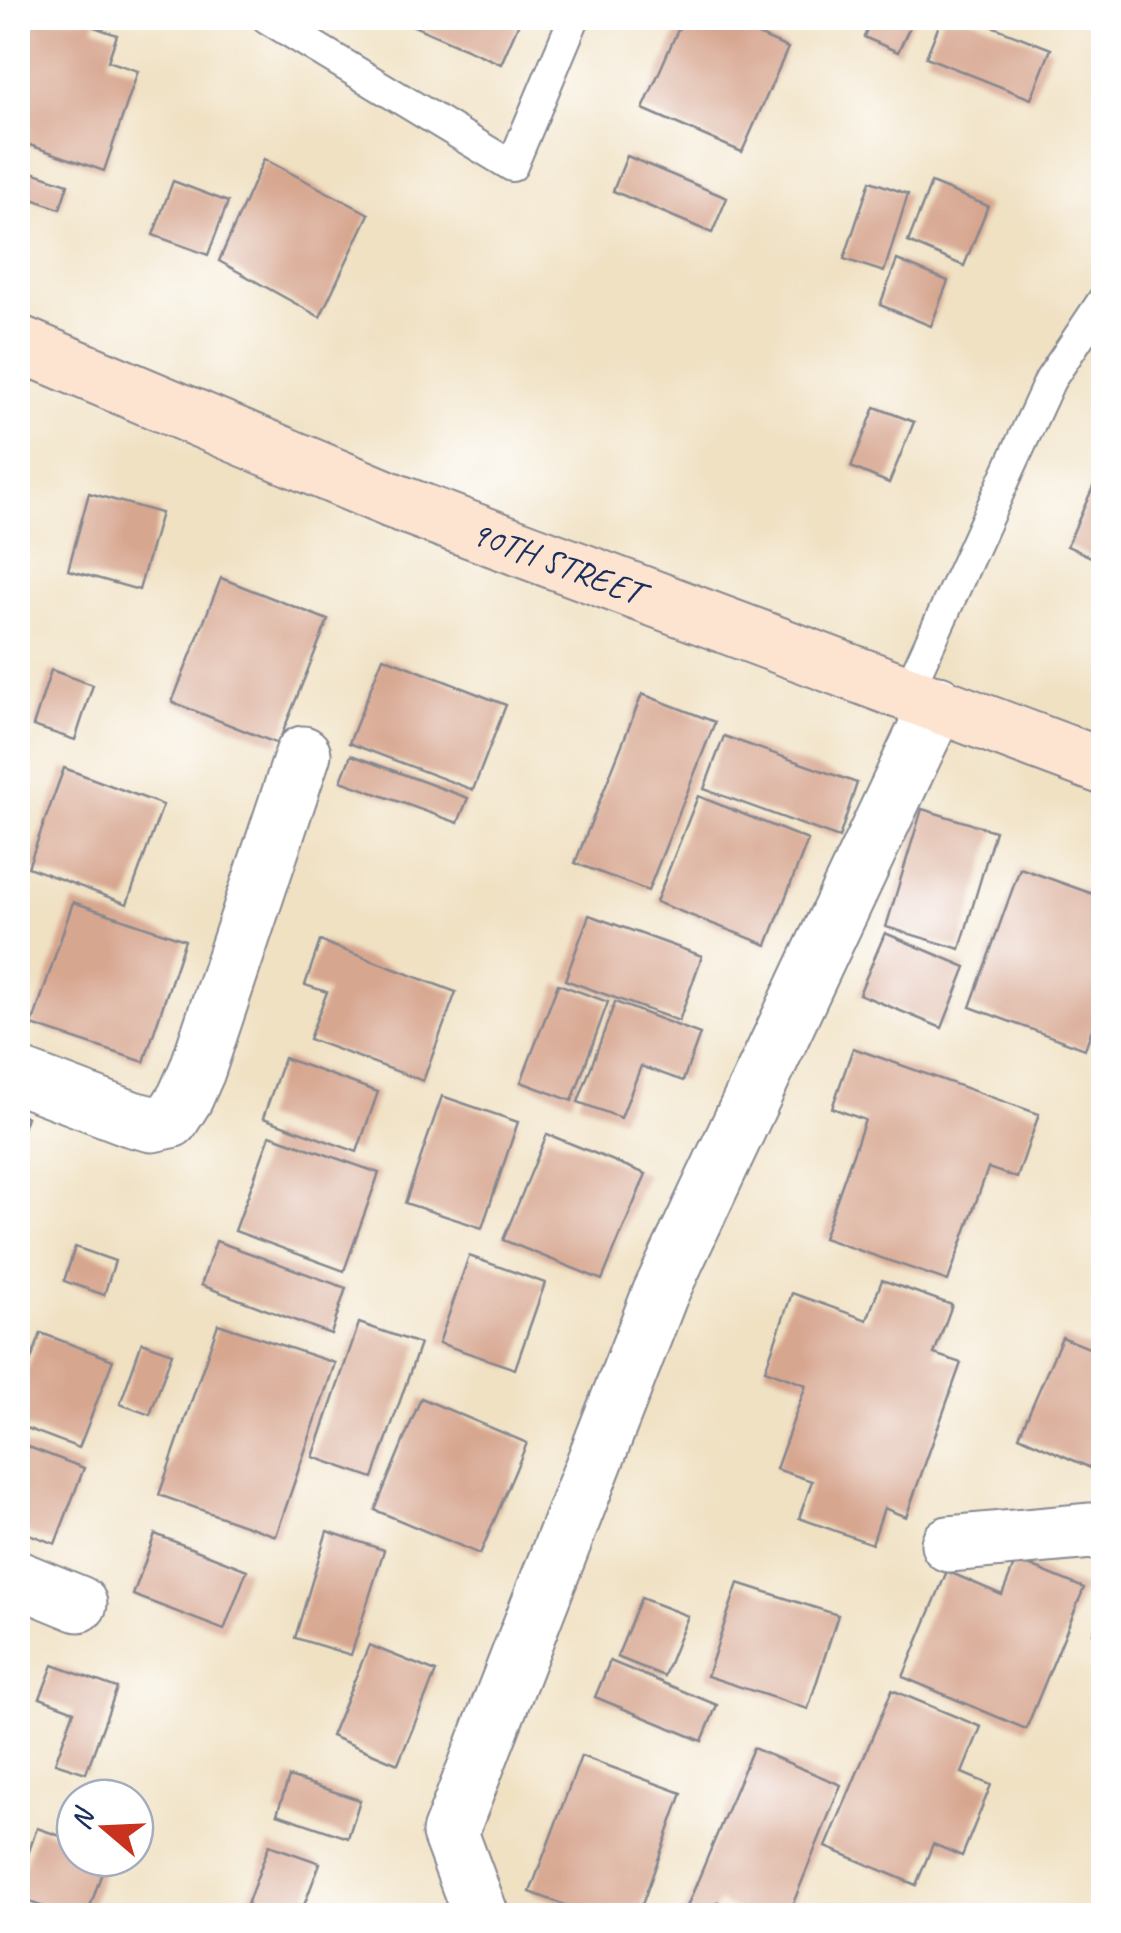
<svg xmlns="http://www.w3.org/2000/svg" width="1121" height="1933" viewBox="0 0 1121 1933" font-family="Caveat,sans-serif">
<rect width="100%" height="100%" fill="#fff"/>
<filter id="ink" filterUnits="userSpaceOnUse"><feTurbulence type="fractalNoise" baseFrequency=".01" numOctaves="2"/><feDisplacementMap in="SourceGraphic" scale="20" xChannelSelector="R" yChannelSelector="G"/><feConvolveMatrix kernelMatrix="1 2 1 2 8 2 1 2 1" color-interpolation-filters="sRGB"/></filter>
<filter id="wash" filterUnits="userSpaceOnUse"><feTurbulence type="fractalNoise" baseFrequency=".0048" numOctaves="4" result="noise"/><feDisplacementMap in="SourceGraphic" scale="40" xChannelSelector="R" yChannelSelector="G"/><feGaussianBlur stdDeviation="2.25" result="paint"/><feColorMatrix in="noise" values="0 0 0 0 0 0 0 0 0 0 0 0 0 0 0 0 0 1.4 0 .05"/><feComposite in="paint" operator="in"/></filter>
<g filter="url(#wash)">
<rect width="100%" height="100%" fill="#f0e1c3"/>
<g id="blocks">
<g fill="#d7a68f">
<path d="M18 18H97L94 27 117 35 108 61 138 71 104 171 18 141Z"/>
<path d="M404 18H521L501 64 402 21Z"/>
<path d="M683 18H719L788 48 742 152 643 109Z"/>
<path d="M872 18H914L898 52 864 37Z"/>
<path d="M942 18H971L1051 49 1031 99 926 57Z"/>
<path d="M627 156 727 198 712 233 613 191Z"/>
<path d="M264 159 369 214 320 317 219 261Z"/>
<path d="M29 171 68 184 60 209 21 195Z"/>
<path d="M173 181 228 202 208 255 153 235Z"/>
<path d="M870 181 908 194 884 272 844 259Z"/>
<path d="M931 183 988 206 964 266 908 242Z"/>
<path d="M897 260 948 281 931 326 880 305Z"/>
<path d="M875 407 914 422 889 483 851 467Z"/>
<path d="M1104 462V563L1067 546Z"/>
<path d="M89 493 161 513 139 590 68 570Z"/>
<path d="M221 578 328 620 278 744 172 702Z"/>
<path d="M383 657 506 705 473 790 349 743Z"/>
<path d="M51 670 93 685 75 740 33 726Z"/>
<path d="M642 694 715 722 648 891 575 863Z"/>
<path d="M724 736 857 783 839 838 704 789Z"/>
<path d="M351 755 468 798 458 823 341 781Z"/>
<path d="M64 768 163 805 127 904 28 867Z"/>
<path d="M698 796 808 840 767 945 656 902Z"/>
<path d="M922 809 995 831 960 949 886 927Z"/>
<path d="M1020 868 1104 898V996L1085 1049 970 1007Z"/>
<path d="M73 902 185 940 144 1062 32 1025Z"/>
<path d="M589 915 702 956 679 1021 565 980Z"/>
<path d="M885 933 966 967 942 1028 859 994Z"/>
<path d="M320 941 456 992 423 1081 309 1039 327 992 305 985Z"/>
<path d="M558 984 608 1002 572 1101 521 1082Z"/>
<path d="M615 1002 700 1034 683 1081 641 1066 621 1118 578 1102Z"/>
<path d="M853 1048 1039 1114 1017 1178 988 1168 948 1281 823 1238 865 1120 832 1108Z"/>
<path d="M284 1058 378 1092 357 1152 263 1118Z"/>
<path d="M442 1096 518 1122 482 1228 405 1203Z"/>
<path d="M18 1113 27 1117 18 1142Z"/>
<path d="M547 1134 646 1174 602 1280 503 1240Z"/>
<path d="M270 1135 379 1173 344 1271 235 1231Z"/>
<path d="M216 1241 346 1288 331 1334 201 1285Z"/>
<path d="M75 1247 115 1261 104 1295 64 1281Z"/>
<path d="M469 1256 545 1283 515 1369 439 1343Z"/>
<path d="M882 1280 952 1305 934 1354 961 1363 906 1517 884 1508 872 1544 799 1518 812 1481 776 1469 806 1385 765 1370 792 1293 867 1320Z"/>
<path d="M359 1323 420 1344 373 1478 313 1457Z"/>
<path d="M218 1324 335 1363 276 1536 159 1495Z"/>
<path d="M41 1333 113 1360 79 1448 18 1425V1395Z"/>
<path d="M1062 1337 1104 1354V1443L1093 1469 1019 1436Z"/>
<path d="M142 1342 172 1353 150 1415 120 1404Z"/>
<path d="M421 1398 527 1443 480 1554 375 1510Z"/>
<path d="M18 1443 84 1468 55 1544 18 1530Z"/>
<path d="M327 1531 384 1550 351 1655 295 1638Z"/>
<path d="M155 1534 247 1570 224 1630 133 1595Z"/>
<path d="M1016 1560 1084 1588 1026 1729 903 1677 947 1571 1002 1595Z"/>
<path d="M738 1583 838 1615 808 1709 707 1676Z"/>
<path d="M641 1598 688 1616 664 1676 617 1657Z"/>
<path d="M1103 1606H1104V1638L1093 1633Z"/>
<path d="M369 1645 436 1672 398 1764 331 1736Z"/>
<path d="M610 1661 717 1705 702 1741 595 1697Z"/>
<path d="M53 1665 117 1688 86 1773 55 1763 74 1711 40 1698Z"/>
<path d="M892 1690 981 1727 962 1773 991 1785 962 1856 933 1844 916 1885 826 1847Z"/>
<path d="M753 1748 841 1785 788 1916H745L746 1914 718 1902 712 1916H683Z"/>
<path d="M581 1756 682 1793 638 1916H593L530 1892Z"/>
<path d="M289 1777 360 1800 348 1838 277 1814Z"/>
<path d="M37 1828 75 1841V1858H107L87 1916H70L18 1898V1883Z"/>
<path d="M269 1845 320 1863 300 1916H260L245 1910Z"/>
</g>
</g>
</g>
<g filter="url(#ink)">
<use href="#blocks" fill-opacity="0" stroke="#868890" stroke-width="2.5"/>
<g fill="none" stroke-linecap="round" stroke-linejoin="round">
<g stroke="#868890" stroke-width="34">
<g id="lane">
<path d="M267 18 512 166 574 18"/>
<path d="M907 693 1050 380 1104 299"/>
</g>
</g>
<g stroke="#868890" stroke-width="59">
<g id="street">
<path d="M18 1076 132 1119 152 1124 171 1120 185 1098 197 1071 303 754"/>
<path d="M949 1544 1091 1531 1104 1534"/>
<path d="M18 1579 79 1604"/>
<path d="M481 1916 450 1833 660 1294 938 703"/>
</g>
</g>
<g stroke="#868890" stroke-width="59">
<g id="secondary">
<path id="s1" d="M18 343 391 500 1104 767"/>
</g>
</g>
<use href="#lane" stroke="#fff" stroke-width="30"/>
<use href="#street" stroke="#fff" stroke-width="55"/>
<use href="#secondary" stroke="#fde4d1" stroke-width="55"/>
</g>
</g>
<g text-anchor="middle" stroke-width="10" stroke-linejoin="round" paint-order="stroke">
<g font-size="35" fill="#1b2f5e" stroke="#fff">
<text dy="12" stroke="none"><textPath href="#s1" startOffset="582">90TH STREET</textPath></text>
</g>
</g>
<rect width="1121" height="1933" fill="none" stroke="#fff" stroke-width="60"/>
<g transform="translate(105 1828) rotate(289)"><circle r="48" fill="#ffffff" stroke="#a4acbf" stroke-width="2.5"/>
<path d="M0-8L18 38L0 25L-18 38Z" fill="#c8321e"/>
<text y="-15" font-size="28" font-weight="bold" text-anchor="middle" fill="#1b2f5e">N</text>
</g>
</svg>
